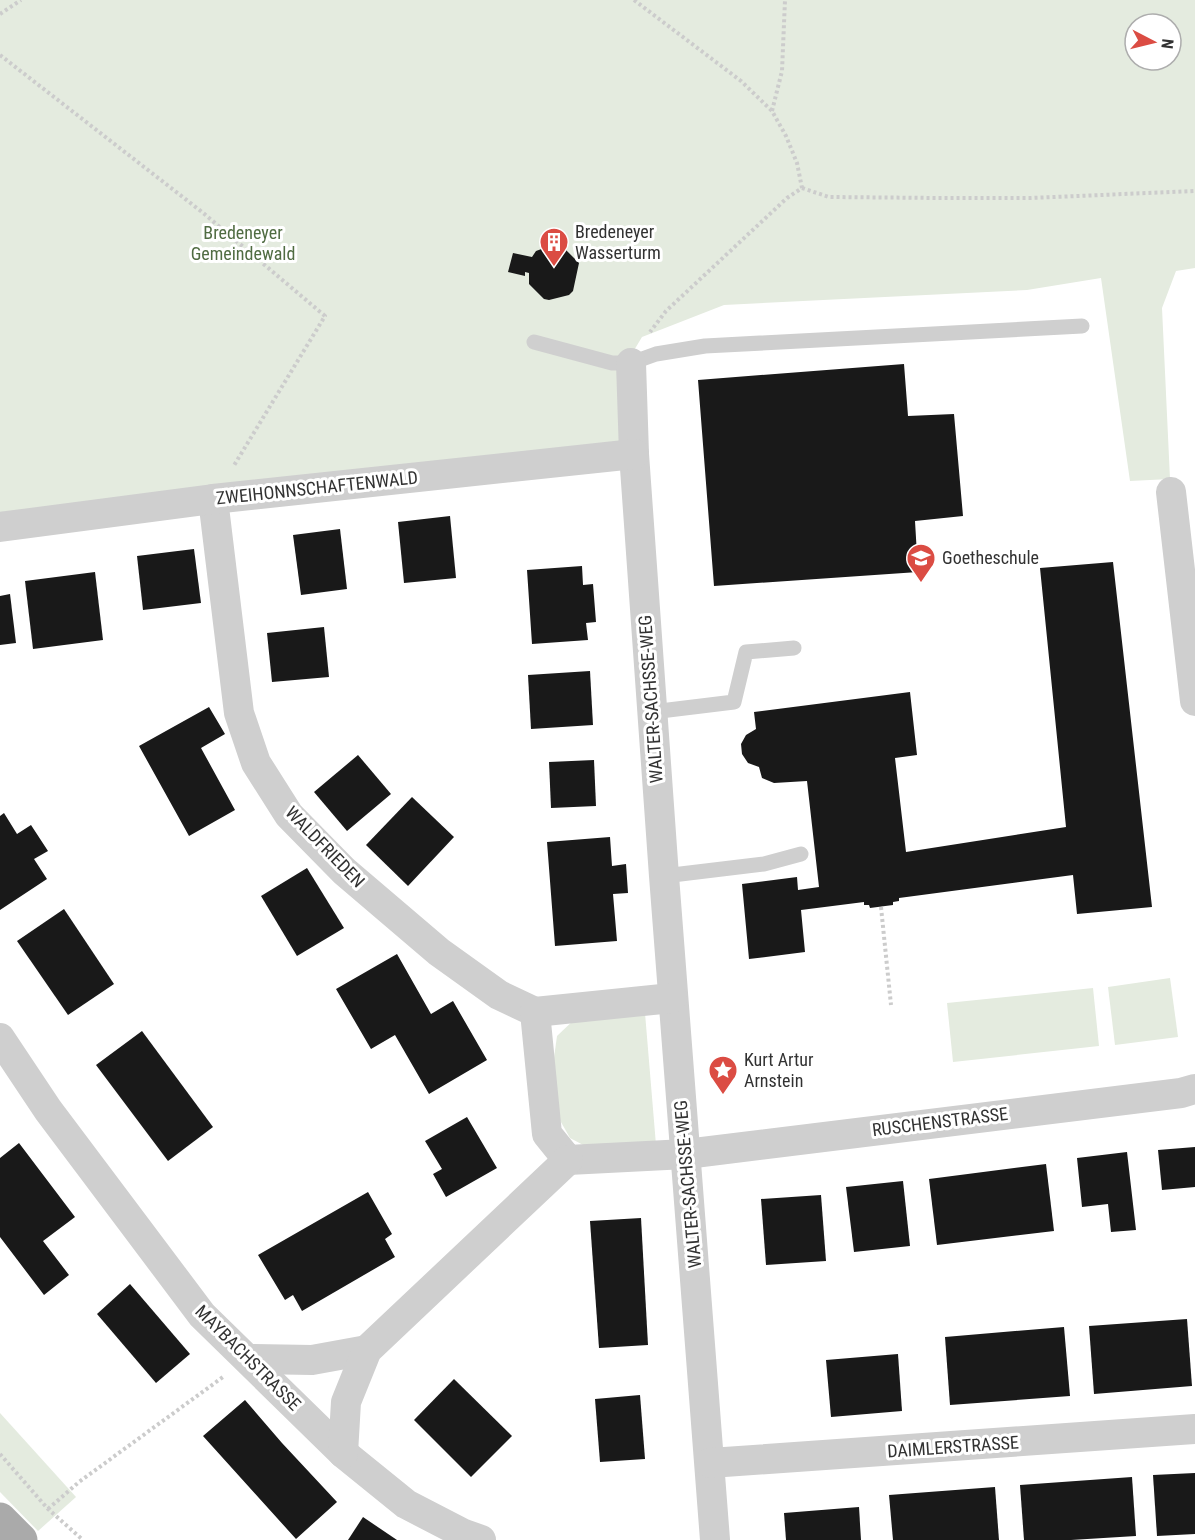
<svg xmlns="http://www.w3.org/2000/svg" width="1195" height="1540" viewBox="0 0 1195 1540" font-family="'Roboto Condensed',sans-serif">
<rect width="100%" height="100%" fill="#fff"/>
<g fill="#e4ebdf" fill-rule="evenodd">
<path d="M0 0H1195V268L1176 271 1162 308 1170 479 1130 481 1101 278 1027 290 724 305 642 337 627 362 628 450 0 520ZM1135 24H1171V60H1135Z"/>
<path d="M1170 978 1178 1037 1115 1045 1108 987Z"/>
<path d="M1093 988 1099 1046 953 1062 947 1003Z"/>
<path d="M645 1013 656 1145 587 1147 570 1138 557 1115 553 1065 557 1036 576 1018Z"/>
<path d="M0 1413 76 1497 38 1531 0 1492Z"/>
</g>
<g fill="#191919">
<path d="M555 244 561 245 579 263 573 291 569 295 549 300 544 299 529 284V273L525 272V276L508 272 513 253 532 257 536 251Z"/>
<path d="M904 364 908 416 954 414 963 516 915 521 918 572 714 586 698 380Z"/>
<path d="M450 516 456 578 404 583 398 522Z"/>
<path d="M340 529 347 589 301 595 293 535Z"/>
<path d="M194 549 201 603 143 610 137 556Z"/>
<path d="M1113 562 1152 907 1077 914 1073 875 899 898V901L893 902V905L870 908 869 905H864V902L801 910 805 952 749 959 742 884 797 877 798 890 819 887 807 781 774 783 762 778 759 767 748 763 742 754 741 744 746 735 756 729 754 712 910 692 917 755 895 758 906 852 1066 827 1040 568Z"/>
<path d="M582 566 583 585 593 584 596 622 586 623 588 640 532 644 527 570Z"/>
<path d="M95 572 103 640 33 649 25 581Z"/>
<path d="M10 594 16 643 0 645V596Z"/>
<path d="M324 627 329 677 272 682 267 633Z"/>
<path d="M590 671 593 725 531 729 528 675Z"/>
<path d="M209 707 225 734 201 748 235 810 189 836 139 746Z"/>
<path d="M358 755 391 794 347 831 314 792Z"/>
<path d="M594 760 596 806 551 808 549 762Z"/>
<path d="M412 797 454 837 408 886 366 845Z"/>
<path d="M4 813 17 834 31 825 48 851 34 859 47 879 0 910V816Z"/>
<path d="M610 837 612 866 626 864 628 893 613 894 617 941 555 946 547 842Z"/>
<path d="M307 868 344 928 297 956 261 896Z"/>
<path d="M64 909 114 984 68 1015 17 941Z"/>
<path d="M397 954 431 1014 453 1001 487 1060 429 1094 395 1035 371 1049 336 989Z"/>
<path d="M142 1031 213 1127 168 1161 96 1065Z"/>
<path d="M467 1117 497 1168 446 1197 433 1174 442 1169 425 1141Z"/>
<path d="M19 1143 75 1217 43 1241 69 1275 44 1295 0 1237V1158Z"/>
<path d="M1195 1147V1187L1162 1190 1158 1150Z"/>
<path d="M1127 1152 1136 1230 1111 1232 1108 1204 1082 1207 1077 1158Z"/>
<path d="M1046 1164 1054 1231 937 1245 929 1179Z"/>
<path d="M903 1181 910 1246 854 1252 846 1187Z"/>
<path d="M368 1192 392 1234 385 1239 395 1257 302 1311 293 1295 285 1300 258 1255Z"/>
<path d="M821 1195 826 1261 766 1265 761 1199Z"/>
<path d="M641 1218 648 1345 599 1348 590 1221Z"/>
<path d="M130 1284 190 1354 156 1383 97 1314Z"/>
<path d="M1187 1319 1192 1386 1094 1394 1089 1326Z"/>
<path d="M1064 1327 1070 1396 950 1405 945 1337Z"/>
<path d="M898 1354 902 1411 831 1417 826 1360Z"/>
<path d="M454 1379 512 1436 471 1477 414 1420Z"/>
<path d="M640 1395 645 1459 600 1462 595 1399Z"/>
<path d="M245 1400 282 1443 337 1502 296 1539 203 1436Z"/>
<path d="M1195 1473V1534L1157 1536 1153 1475Z"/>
<path d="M1132 1477 1136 1536 1071 1540H1024L1020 1485Z"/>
<path d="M995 1487 999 1540H893L889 1495Z"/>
<path d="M859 1507 861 1540H786L784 1513Z"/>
<path d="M363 1517 397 1540H348Z"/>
</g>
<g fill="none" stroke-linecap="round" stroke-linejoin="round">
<g stroke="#ccc" stroke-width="4" stroke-dasharray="3 3" stroke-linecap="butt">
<path d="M634 0 741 81 772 111 786 136 797 163 802 188 787 198 666 311 650 332"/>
<path d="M0 14 21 0"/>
<path d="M0 55 202 212 325 316 233 467"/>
<path d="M772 111 782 71 785 0"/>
<path d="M802 188 829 197 938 198H1030L1195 191"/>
<path d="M881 907 891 1005"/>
<path d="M0 1454 48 1509 83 1540"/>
<path d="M48 1509 79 1482 223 1377"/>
</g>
<g stroke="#cfcfcf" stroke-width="15">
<path d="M534 342 612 363H631L656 354 705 346 1082 326"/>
<path d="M652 712 734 702 746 652 794 648"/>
<path d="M664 876 764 864 801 854"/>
</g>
<g stroke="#cfcfcf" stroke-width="30">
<path d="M631 363 634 454 664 876 715 1540"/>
<path d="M1171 492 1195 701"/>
<path d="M213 499 239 713 256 763 289 815 344 871 439 952 499 995 535 1012"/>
<path d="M0 527 213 499 634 454"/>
<path d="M672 998 535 1012 547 1134 568 1160 686 1154 1181 1093 1195 1089"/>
<path d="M0 1038 48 1110 202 1315 343 1453 406 1504 464 1534 481 1540"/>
<path d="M248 1359 312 1360 367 1350"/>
<path d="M343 1453 346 1402 367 1350 568 1160"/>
<path d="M710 1463 1195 1429"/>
</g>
<path stroke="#aaa" stroke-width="33" d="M0 1519 21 1540"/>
</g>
<defs>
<g id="building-pin" transform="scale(1.5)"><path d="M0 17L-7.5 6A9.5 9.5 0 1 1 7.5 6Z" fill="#db4c43" stroke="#fff"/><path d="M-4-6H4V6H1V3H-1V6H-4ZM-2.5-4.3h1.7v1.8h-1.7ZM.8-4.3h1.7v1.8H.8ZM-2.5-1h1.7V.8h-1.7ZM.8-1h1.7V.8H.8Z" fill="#fff"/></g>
<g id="school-pin" transform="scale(1.5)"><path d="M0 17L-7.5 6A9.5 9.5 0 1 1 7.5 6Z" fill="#db4c43" stroke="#fff"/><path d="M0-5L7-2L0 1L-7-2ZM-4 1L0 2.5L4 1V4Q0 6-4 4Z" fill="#fff"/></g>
<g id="sight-pin" transform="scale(1.5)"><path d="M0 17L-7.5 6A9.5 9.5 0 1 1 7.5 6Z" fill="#db4c43" stroke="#fff"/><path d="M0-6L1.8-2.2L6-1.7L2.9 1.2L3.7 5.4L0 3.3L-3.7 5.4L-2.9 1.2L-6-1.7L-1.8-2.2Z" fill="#fff"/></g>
</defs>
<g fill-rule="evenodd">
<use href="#building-pin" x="554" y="242"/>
<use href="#school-pin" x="921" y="558"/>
<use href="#sight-pin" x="723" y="1070"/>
</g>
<g text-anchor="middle" stroke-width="6" stroke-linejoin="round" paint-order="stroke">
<g font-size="18" fill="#323232" stroke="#fff" text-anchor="start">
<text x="575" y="238">Bredeneyer<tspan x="575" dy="21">Wasserturm</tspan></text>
<text x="942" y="564">Goetheschule</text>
<text x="744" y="1066">Kurt Artur<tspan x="744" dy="21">Arnstein</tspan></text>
</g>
<g font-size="18" fill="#506c42" stroke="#fff">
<text x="243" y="239">Bredeneyer<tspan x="243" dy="21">Gemeindewald</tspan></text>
</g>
<g font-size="18" fill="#323232" stroke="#fff">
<text transform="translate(317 488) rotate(-6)" y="6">ZWEIHONNSCHAFTENWALD</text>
<text transform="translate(651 699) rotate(-94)" y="6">WALTER-SACHSSE-WEG</text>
<text transform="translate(325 847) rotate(46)" y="6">WALDFRIEDEN</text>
<text transform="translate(940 1122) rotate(-7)" y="6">RUSCHENSTRASSE</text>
<text transform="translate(688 1184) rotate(-95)" y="6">WALTER-SACHSSE-WEG</text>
<text transform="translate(248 1358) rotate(45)" y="6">MAYBACHSTRASSE</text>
<text transform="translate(953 1447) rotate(-4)" y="6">DAIMLERSTRASSE</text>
</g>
</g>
<g transform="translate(1153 42) rotate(97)"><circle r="28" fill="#ffffff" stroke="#adadad" stroke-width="1.5"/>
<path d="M0-4.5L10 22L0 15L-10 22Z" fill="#db4c43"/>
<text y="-9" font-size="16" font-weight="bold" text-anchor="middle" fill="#323232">N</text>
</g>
</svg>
